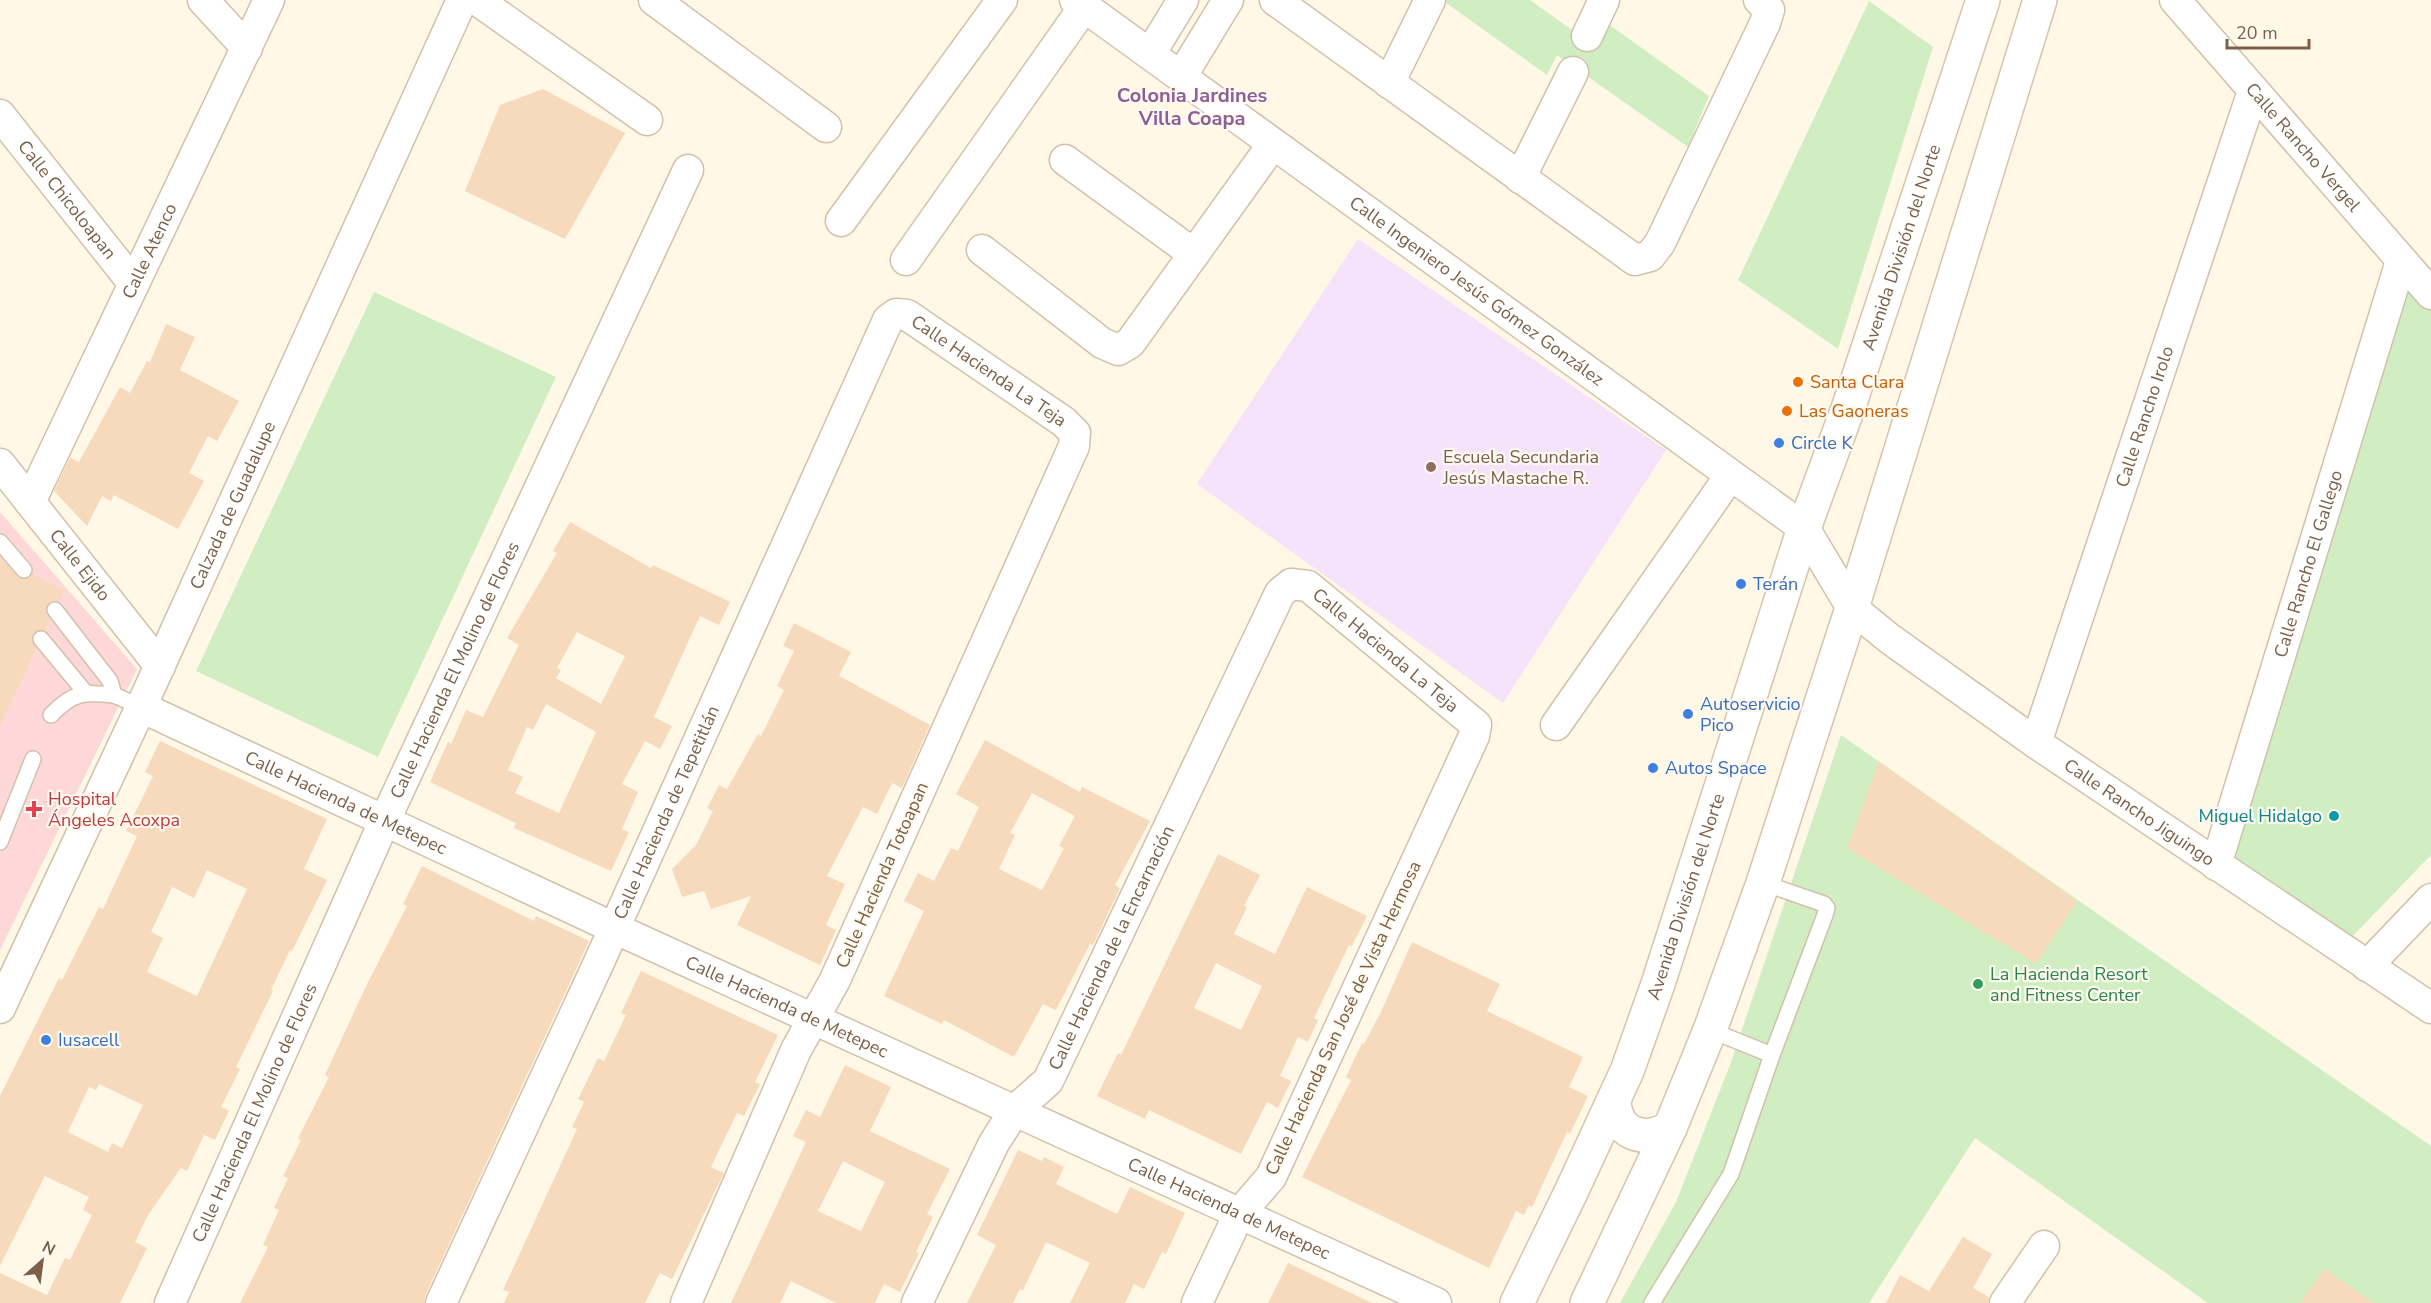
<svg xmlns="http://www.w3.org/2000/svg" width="2431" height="1303" viewBox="0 0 2431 1303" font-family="'Nunito Sans',sans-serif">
<rect width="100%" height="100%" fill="#fff8e6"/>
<path fill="#f5e2fb" d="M1358 239 1666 450 1503 703 1197 484Z"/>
<path fill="#fed8d9" d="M0 512 137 669 0 950Z"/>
<g fill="#d0eec2">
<path d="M1442 0H1530L1593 45 1604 21 1709 96 1688 147 1557 55 1547 75Z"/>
<path d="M1869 1 1933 47 1838 349 1738 280Z"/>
<path d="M2404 282 2431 310V855L2346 943 2231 856Z"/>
<path d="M374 292 556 377 378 757 196 671Z"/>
<path d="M1841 735 2431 1146V1303H2208L1975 1138 1869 1303H1620L1676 1202 1730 1065Z"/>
</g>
<g fill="#f7d9bb" fill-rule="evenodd">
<path d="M543 89 625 133 565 239 465 191 500 105Z"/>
<path d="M166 324 195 337 180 370 239 401 217 441 208 436 189 473 204 481 178 529 114 495 111 501 102 496 87 526 54 491 70 458 79 462 120 387 130 393 147 361 150 362Z"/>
<path d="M570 522 651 568 653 565 730 602 719 625 700 616 654 717 672 726 660 749 645 741 622 784 638 792 622 829 629 832 611 871 514 828 516 823 430 782 448 742 451 744 466 710 483 717 519 645 507 638 557 553 553 551ZM577 632 625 656 601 704 556 678 561 670 557 668ZM546 704 596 732 559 813 515 793 523 777 508 770 527 727 533 730Z"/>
<path d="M0 558 20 579H26L33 574 64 590 59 601 53 600 46 606 45 612 50 620 45 630H39L32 635V641L36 649 0 726Z"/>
<path d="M794 623 851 652 839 676 930 725 902 788 892 783 877 814 863 807 827 876 845 884 826 925 836 930 820 965 737 925 751 896 711 909 704 891 682 897 672 869 696 845 713 811 707 808 719 785 727 789 758 734 761 736 784 690 777 686 794 651 783 646Z"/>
<path d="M985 740 1080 792 1082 787 1150 821 1115 885 1120 888 1093 945 1090 944 1056 1010 1043 1004 1014 1057 944 1020 942 1024 884 996 924 911 904 901 918 873 934 881 951 848 958 851 979 807 956 794ZM1032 793 1075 816 1059 846 1064 848 1042 890 999 869 1015 835 1010 833Z"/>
<path d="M160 741 327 819 304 869 327 880 292 951 290 950 271 990 273 991 236 1067 240 1069 221 1107 229 1111 215 1140 204 1135 187 1171 181 1168 148 1215 135 1242 147 1248 120 1303H0V1273L47 1295 65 1258 70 1260 92 1215 83 1210 89 1197 45 1176 0 1266V1096L59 978 62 980 99 907 103 909 137 836 126 831 153 776 145 772ZM207 870 247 889 197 996 147 972 163 938 151 932 172 887 194 898ZM99 1084 143 1105 122 1148 112 1143 108 1152 68 1132 89 1087 96 1090Z"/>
<path d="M1879 762 2077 901 2036 964 1847 848Z"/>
<path d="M1218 854 1260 875 1244 906 1247 907 1234 934 1275 954 1307 887 1367 916 1352 946 1349 945 1314 1018 1318 1020 1308 1042 1298 1037 1280 1076 1291 1081 1278 1108 1267 1102 1241 1154 1149 1110 1145 1119 1097 1096 1118 1053 1121 1055ZM1216 963 1262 986 1241 1030 1194 1008Z"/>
<path d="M422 866 534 921 536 916 589 941 425 1296 424 1303H240L268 1247 263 1245 279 1210 274 1208 288 1178 283 1176 301 1140 298 1138 329 1077 325 1075 367 984 407 906 403 904Z"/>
<path d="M1412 942 1500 984 1487 1011 1583 1057 1569 1087 1588 1096 1570 1134 1567 1132 1532 1207 1528 1206 1524 1215 1516 1211 1489 1268 1302 1177 1351 1080 1346 1077 1362 1043 1364 1044 1381 1012Z"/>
<path d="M641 971 778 1035 755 1082 760 1084 744 1116 737 1113 711 1167 724 1173 672 1279 660 1273 645 1303H504L509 1292 503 1290 577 1129 572 1127 584 1102 578 1099 598 1058 604 1061 626 1015 621 1013Z"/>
<path d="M845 1065 891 1087 870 1131 950 1169 927 1214 933 1217 916 1252 919 1253 900 1292 884 1284 875 1303H836L791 1281 780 1303H731L806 1142 793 1136 806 1110 820 1117ZM843 1161 885 1182 861 1231 818 1211Z"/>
<path d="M1018 1150 1042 1161 1044 1157 1064 1167 1056 1184 1117 1214 1130 1187 1185 1213 1166 1254 1162 1252 1144 1289 1134 1284 1125 1303H1070L1090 1263 1046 1242 1023 1290 1020 1289 1013 1303H967L996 1245 977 1235Z"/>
<path d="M1963 1237 1992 1254 1973 1288 1989 1297 1988 1303H1886L1900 1275 1929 1291Z"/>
<path d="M1288 1263 1372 1303H1268Z"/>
<path d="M2324 1269 2374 1303H2300Z"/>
</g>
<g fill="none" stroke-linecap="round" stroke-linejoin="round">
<g stroke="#d3c0aa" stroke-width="18">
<g id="lane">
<path d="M0 542 24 570"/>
<path d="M55 610 110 681 114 695 141 707"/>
<path d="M41 639 85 692"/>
<path d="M51 715C73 692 83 692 114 695"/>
<path d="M0 842 33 759"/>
<path d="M1710 1030 1772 1055"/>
<path d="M1652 1303 1731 1174 1772 1055 1825 915 1827 908 1824 904 1763 883"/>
</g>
</g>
<g stroke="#d3c0aa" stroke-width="33">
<g id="street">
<path d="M203 0 247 48"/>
<path d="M477 0 647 120"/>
<path d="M654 0 826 127"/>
<path id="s1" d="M1075 0 1804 528 1852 608 1890 639 2036 743 2431 1008"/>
<path d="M1275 0 1635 260 1650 256 1660 243 1765 23 1769 10 1759 0"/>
<path id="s2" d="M2175 0 2431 294"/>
<path d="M1587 36 1604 0"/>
<path d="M1150 54 1183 0"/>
<path d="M1181 77 1228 0"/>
<path d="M1389 83 1430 0"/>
<path id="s3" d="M0 115 134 284"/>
<path d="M1065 160 1194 254"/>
<path d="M1520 178 1573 72"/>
<path d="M841 221 1002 0"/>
<path d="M982 250 1102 343 1118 350 1130 343 1273 144"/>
<path d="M906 260 1084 7"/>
<path id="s4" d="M0 464 160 666"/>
<path id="s5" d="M30 502 269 0"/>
<path id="s6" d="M141 707 614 928 1436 1303"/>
<path d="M1556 725 1730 476"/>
<path id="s7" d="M2036 743 2253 91"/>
<path id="s8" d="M2216 865 2401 261"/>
<path d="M2367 966 2431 899"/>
<path id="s9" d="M0 1008 141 707 462 0"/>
<path id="s10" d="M170 1303 384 822 688 170"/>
<path id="s11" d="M441 1303 600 960 888 320 896 314 907 315 1064 422 1075 433 1074 446 835 980 796 1050 686 1303"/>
<path id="s12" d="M917 1303 994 1143 1015 1110 1048 1081 1280 593 1291 584 1308 586 1476 725 1474 736 1271 1177 1239 1214 1197 1303"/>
<path d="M2005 1303 2044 1246"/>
</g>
</g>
<g stroke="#d9c3a9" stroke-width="36">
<g id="secondary">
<path d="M1614 1100C1615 1133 1643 1144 1670 1128"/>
<path id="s13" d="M1517 1303 1572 1190 1627 1071 1658 984 1804 528 1850 403 1983 0"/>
<path d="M1587 1303 1670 1128 1710 1030 1763 883 1852 608 2040 0"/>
</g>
</g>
<use href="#lane" stroke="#fff" stroke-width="15"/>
<use href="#street" stroke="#fff" stroke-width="30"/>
<use href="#secondary" stroke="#fff" stroke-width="33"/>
</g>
<g fill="#e8710a" stroke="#fffaef" stroke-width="2">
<circle cx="1798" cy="382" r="6"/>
<circle cx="1787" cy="411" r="6"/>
</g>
<g fill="#3f7fe0" stroke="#fffaef" stroke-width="2">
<circle cx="1779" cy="443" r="6"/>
<circle cx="1741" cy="584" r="6"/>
<circle cx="1688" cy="714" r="6"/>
<circle cx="1653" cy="768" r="6"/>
<circle cx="46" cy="1040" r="6"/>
</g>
<circle fill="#8d6e63" stroke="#fffaef" stroke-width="2" cx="1431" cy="467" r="6"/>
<path fill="#e0444e" stroke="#fffaef" stroke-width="2" d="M31 800h6v6h6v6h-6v6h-6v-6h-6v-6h6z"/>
<circle fill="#0f9aa8" stroke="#fffaef" stroke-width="2" cx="2334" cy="816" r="6"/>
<circle fill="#2e9e5b" stroke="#fffaef" stroke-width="2" cx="1978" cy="984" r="6"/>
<g text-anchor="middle" stroke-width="4.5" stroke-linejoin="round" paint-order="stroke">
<g font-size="18" fill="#7c5f47" stroke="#fffaef">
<text dy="6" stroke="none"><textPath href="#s2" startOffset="195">Calle Rancho Vergel</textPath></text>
<text dy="6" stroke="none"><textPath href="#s3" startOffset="108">Calle Chicoloapan</textPath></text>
<text dy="6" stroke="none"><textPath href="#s13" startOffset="1125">Avenida División del Norte</textPath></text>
<text dy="6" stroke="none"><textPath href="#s5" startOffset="278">Calle Atenco</textPath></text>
<text dy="6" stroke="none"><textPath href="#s1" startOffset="496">Calle Ingeniero Jesús Gómez González</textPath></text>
<text dy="6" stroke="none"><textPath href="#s11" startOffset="1200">Calle Hacienda La Teja</textPath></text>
<text dy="6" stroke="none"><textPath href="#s7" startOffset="344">Calle Rancho Irolo</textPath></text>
<text dy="6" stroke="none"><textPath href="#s9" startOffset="554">Calzada de Guadalupe</textPath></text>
<text dy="6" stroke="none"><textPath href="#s8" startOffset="315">Calle Rancho El Gallego</textPath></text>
<text dy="6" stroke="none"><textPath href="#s4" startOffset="129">Calle Ejido</textPath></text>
<text dy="6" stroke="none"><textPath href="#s12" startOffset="933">Calle Hacienda La Teja</textPath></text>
<text dy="6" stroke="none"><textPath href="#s10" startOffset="694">Calle Hacienda El Molino de Flores</textPath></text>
<text dy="6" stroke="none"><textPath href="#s6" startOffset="226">Calle Hacienda de Metepec</textPath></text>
<text dy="6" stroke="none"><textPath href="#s11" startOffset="540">Calle Hacienda de Tepetitlán</textPath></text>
<text dy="6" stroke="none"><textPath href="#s1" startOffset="1346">Calle Rancho Jiguingo</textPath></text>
<text transform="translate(882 875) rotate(-66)" y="6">Calle Hacienda Totoapan</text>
<text dy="6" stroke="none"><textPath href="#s13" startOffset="441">Avenida División del Norte</textPath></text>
<text dy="6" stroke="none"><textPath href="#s12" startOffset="408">Calle Hacienda de la Encarnación</textPath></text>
<text dy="6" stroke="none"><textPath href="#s6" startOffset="712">Calle Hacienda de Metepec</textPath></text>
<text transform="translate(1343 1018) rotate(-65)" y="6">Calle Hacienda San José de Vista Hermosa</text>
<text dy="6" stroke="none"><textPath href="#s10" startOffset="208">Calle Hacienda El Molino de Flores</textPath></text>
<text dy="6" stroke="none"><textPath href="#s6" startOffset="1198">Calle Hacienda de Metepec</textPath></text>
</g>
<g font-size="18" fill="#c56008" stroke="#fffaef" text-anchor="start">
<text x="1810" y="388">Santa Clara</text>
<text x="1799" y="417">Las Gaoneras</text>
</g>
<g font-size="18" fill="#366cbe" stroke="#fffaef" text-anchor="start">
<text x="1791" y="449">Circle K</text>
<text x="1753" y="590">Terán</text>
<text x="1700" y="710">Autoservicio<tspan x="1700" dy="21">Pico</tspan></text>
<text x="1665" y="774">Autos Space</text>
<text x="58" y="1046">Iusacell</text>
</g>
<g font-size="18" fill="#785e54" stroke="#fffaef" text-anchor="start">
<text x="1443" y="463">Escuela Secundaria<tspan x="1443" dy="21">Jesús Mastache R.</tspan></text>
</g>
<g font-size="18" fill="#be3a42" stroke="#fffaef" text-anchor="start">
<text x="48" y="805">Hospital<tspan x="48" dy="21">Ángeles Acoxpa</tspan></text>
</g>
<g font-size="18" fill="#0d838f" stroke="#fffaef" text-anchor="end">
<text x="2322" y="822">Miguel Hidalgo</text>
</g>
<g font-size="18" fill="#27864d" stroke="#fffaef" text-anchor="start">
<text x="1990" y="980">La Hacienda Resort<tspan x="1990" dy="21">and Fitness Center</tspan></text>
</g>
<g font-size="20" font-weight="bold" fill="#8b5f98" stroke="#fffaef">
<text x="1192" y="102">Colonia Jardines<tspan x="1192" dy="23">Villa Coapa</tspan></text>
</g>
</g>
<g transform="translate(42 1261) rotate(28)" stroke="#fffaef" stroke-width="4.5" paint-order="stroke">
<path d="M0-4.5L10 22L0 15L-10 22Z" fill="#7c5f47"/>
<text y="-9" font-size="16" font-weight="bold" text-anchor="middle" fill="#7c5f47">N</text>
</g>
<path d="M2227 39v9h82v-9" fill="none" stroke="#7c5f47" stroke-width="3"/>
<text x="2236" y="39" font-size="18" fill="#7c5f47" stroke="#fffaef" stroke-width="4.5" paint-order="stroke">20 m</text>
</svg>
